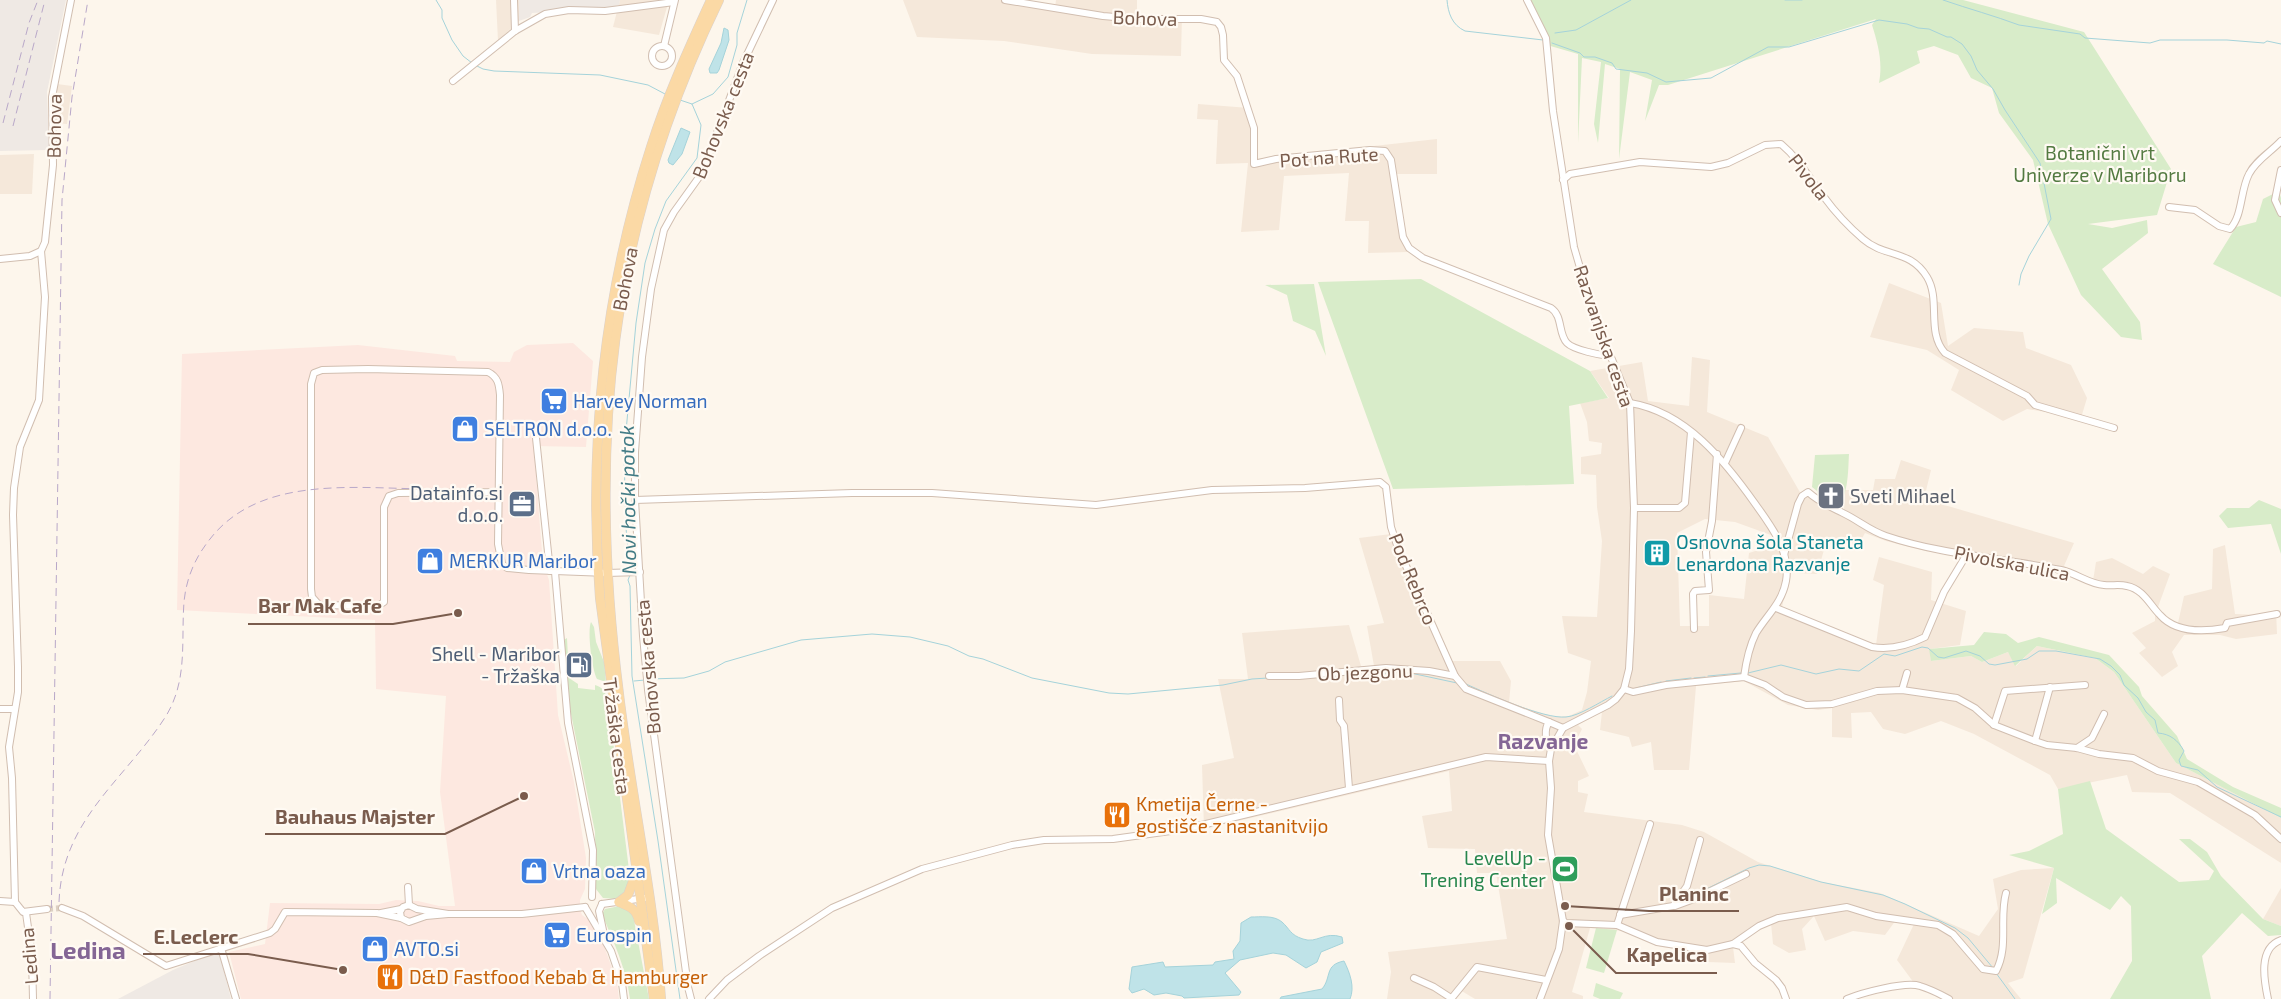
<svg xmlns="http://www.w3.org/2000/svg" width="2281" height="999" viewBox="0 0 2281 999" font-family="'Exo 2',sans-serif">
<rect width="100%" height="100%" fill="#fdf6ec"/>
<g fill="#f5e8da">
<path d="M496 0H519V21L498 41Z"/>
<path d="M620 0H669L659 35 613 27Z"/>
<path d="M903 0H1018L1055 7 1056 0H1137V16L1182 15 1181 56 1092 54 1004 41 917 37Z"/>
<path d="M57 84 72 86 67 124 55 123 54 100Z"/>
<path d="M1198 104 1249 108 1256 159 1437 139V174H1396L1408 252 1368 253 1369 221H1345L1349 173 1284 176 1279 230 1241 232 1248 163 1216 164 1218 120 1197 119Z"/>
<path d="M34 154 32 194H0V155Z"/>
<path d="M1889 283 1941 303 1948 346 1974 328 2023 332 2026 348 2071 365 2087 398 2081 418 2027 409 2003 421 1951 390 1959 370 1927 350 1870 337Z"/>
<path d="M1692 357 1710 360 1707 412 1768 437 1801 494 1844 510 1845 490H1873L1875 479H1895L1901 460 1931 470 1924 499 2074 543 2064 566 2093 581 2096 562 2112 558 2143 574 2153 566 2170 574 2158 607 2160 614 2178 623 2184 596 2212 589 2213 549 2225 545 2235 614 2262 615 2276 610 2277 634 2236 639 2220 635H2184L2172 652 2178 666 2162 677 2139 653 2146 648 2132 633 2155 621V614L2139 592 2131 587H2104L2071 575 1926 551 1886 541 1865 533 1855 551 1826 543 1817 574 1794 573 1782 539 1735 522 1705 519 1677 533 1680 626H1709V595L1744 599 1749 553 1777 544 1790 572 1782 607 1876 645 1884 585 1873 580 1879 557 1932 572 1931 600 1966 611 1960 645 1930 649 1931 661 1971 656 1982 662 2008 652 2016 666 2037 646 2095 658 2114 672 2176 763 2281 818V863L2170 793 2132 792 2127 775 2058 789 2050 775 1974 734 1941 721 1905 734 1883 729 1871 712 1851 713 1852 738 1832 737V708L1818 710 1788 705 1744 681 1696 686 1689 770H1654L1651 742 1632 747 1629 737 1600 730 1602 712 1578 725 1582 729 1574 745 1589 776 1578 781V792L1588 794 1584 812 1682 825 1704 832 1758 862 1822 882 1880 893 1979 936 1998 909 1993 879 2021 870 2054 868 2023 978 2008 983 2021 999H1943L1917 987 1897 960 1914 924 1896 920 1885 935 1853 931 1825 941 1814 916 1802 929 1806 950 1789 953 1773 944 1771 923 1733 947 1735 963 1708 962 1707 952 1661 947 1625 931 1590 928 1572 992 1583 996V999H1475L1460 990 1453 999H1387L1391 972 1388 952 1507 939 1496 873H1477L1475 849 1428 848 1422 816 1452 811 1449 771 1204 829 1202 765 1234 758 1218 679H1248L1242 633 1349 625 1361 666H1374L1367 626 1384 623 1359 538 1391 534 1448 661H1500L1511 681 1509 703 1555 717 1569 716 1582 710 1587 692 1591 661 1568 653 1562 616 1597 617 1602 541 1597 507 1596 475 1581 474V457L1601 454 1602 443 1589 441 1587 422 1580 403 1609 398 1590 371 1642 362 1648 401 1689 406Z"/>
<path d="M2281 888V926L2263 919Z"/>
</g>
<path fill="#fde8e0" d="M573 343 593 361 586 447 534 446 539 515 543 563 549 580 558 715 574 782 586 858 585 889 580 900V909L582 915 588 919 604 946 617 982 619 999H241L229 952 265 944 270 903 379 904 396 900 418 901 439 906H455L440 792 446 696 376 689 375 620 177 610 182 354 358 345 455 356 457 361 510 362 514 352 527 345Z"/>
<g fill="#efe9e4">
<path d="M0 0H66L47 92 49 145 47 150 0 151Z"/>
<path d="M519 0H620L619 5 603 9 532 13 530 17 519 21Z"/>
<path d="M216 952 220 955 231 999H118L173 970Z"/>
</g>
<g fill="#d8ecc9">
<path d="M1527 0H1963L2084 32 2171 169 2157 215 2088 224 2112 228 2147 220 2148 233 2102 269 2140 322 2142 340 2121 337 2081 295 2048 224 2033 160 1999 113 1992 88 1971 78 1958 55 1934 46 1917 51 1920 63 1879 83C1883 62 1878 44 1872 25L1876 19 1668 85H1659L1645 121 1652 80 1630 72 1619 159 1620 69 1605 64 1598 143 1594 124 1601 62 1582 58 1578 143V54L1547 45Z"/>
<path d="M2279 191 2281 198V297L2213 264 2236 227 2256 222 2263 199Z"/>
<path d="M1421 279 1590 371 1608 398 1569 406 1574 484 1393 489 1318 282Z"/>
<path d="M1314 284 1326 356 1315 331 1293 321 1287 295 1265 285Z"/>
<path d="M1849 454C1848 468 1849 503 1834 507L1819 499 1817 491 1812 487 1815 455Z"/>
<path d="M2259 500 2281 509V554L2271 524 2228 528 2219 516 2227 508H2249Z"/>
<path d="M591 622 594 627 596 642 604 662 606 682 597 679C592 670 587 631 591 622Z"/>
<path d="M1984 632 2006 634 2018 643 2039 637 2109 655 2139 687 2142 696 2177 736 2187 759 2233 787 2281 808V818L2176 763 2114 672 2095 658 2037 646 2015 666 2008 652 1982 662 1971 656 1931 661 1929 649 1974 645Z"/>
<path d="M567 638 569 678 578 684V688L595 690V685C603 687 606 693 608 701L630 878 629 888 616 899 603 898 596 889 595 832 570 709 564 640Z"/>
<path d="M2090 781 2106 829 2179 882 2209 880 2214 871 2179 839H2190L2207 852 2221 876 2263 919 2281 926V935L2268 936 2242 913 2202 956 2211 999H2110L2132 961 2131 906 2121 896 2110 910 2056 878 2057 903 2042 914 2054 868 2009 855 2029 851 2063 834 2058 789Z"/>
<path d="M620 906 629 910 633 915 649 999H630C626 968 614 943 602 914L605 909Z"/>
<path d="M1596 928 1617 930 1604 973 1586 968Z"/>
<path d="M1596 983 1623 993 1620 999H1600L1593 996Z"/>
</g>
<g fill="#bfe3e8" stroke="#a5d3da">
<path d="M724 28 728 30 729 40 719 70 717 73H710L709 69 721 43Z"/>
<path d="M681 128 690 132 682 154 673 165 669 163 668 160Z"/>
<path d="M1251 917C1260 917 1274 915 1282 922 1290 929 1290 935 1303 939 1317 944 1324 931 1342 937L1343 943 1321 952 1317 962 1306 968 1286 955 1273 953 1240 960 1225 973 1241 992 1239 995 1184 998 1182 996 1166 993 1154 995 1144 989 1132 993 1129 989 1132 967 1163 962 1165 967 1213 965 1215 962 1234 959 1233 951 1240 941 1241 923Z"/>
<path d="M1344 961C1350 973 1355 987 1350 999H1280L1281 997 1322 989C1332 977 1324 965 1344 961Z"/>
</g>
<g fill="none" stroke-linecap="round" stroke-linejoin="round">
<g stroke="#a5d3da" stroke-width="1">
<path d="M436 0 442 10V18L452 40 463 56 472 63"/>
<path d="M1447 0C1448 13 1452 25 1465 31L1543 40"/>
<path d="M1785 0H1802"/>
<path d="M1943 0C1969 9 1995 16 2019 25L2080 34 2085 38 2150 43 2160 40H2227L2264 43 2267 41 2281 44"/>
<path d="M1555 33 1576 30 1631 0"/>
<path d="M1552 43 1580 53 1584 57H1595L1612 63 1616 69 1647 73 1666 82 1711 78 1768 47H1789L1879 20 1907 24 1918 28 1929 29 1947 37H1951L1962 44 1971 56 1977 70 1993 89 2005 110 2040 163 2051 219 2029 256 2021 274 2019 285"/>
<path d="M475 65 483 69 494 71 600 75 648 85 665 94"/>
<path d="M692 104 713 94 728 77 737 45V33L747 0"/>
<path d="M630 571 626 528 624 453 636 323 645 263 655 229 666 201 697 158 701 125 692 104 680 100"/>
<path d="M630 575 628 580 630 586 632 676 658 841 680 999"/>
<path d="M1748 673 1781 665 1816 674 1839 669 1859 671 1884 654 1895 656 1922 647 1928 648 1938 657 1944 658 1966 651 1980 656 1989 664 1995 665 2027 659 2039 651H2056L2100 659 2111 666 2120 675 2124 685 2138 698 2146 712 2155 720 2158 733C2170 734 2178 740 2184 751L2179 760 2181 766 2198 770 2217 787 2281 817"/>
<path d="M1335 676 1406 672 1457 683"/>
<path d="M1708 676 1741 673"/>
<path d="M1694 678 1705 677"/>
<path d="M649 679 684 678 709 671 725 662 801 640 872 634 910 637 948 646 969 656 983 659 1032 678 1109 693 1128 694 1223 685 1252 679 1268 678"/>
<path d="M634 681 645 680"/>
<path d="M1666 681 1691 678"/>
<path d="M1466 684C1488 694 1543 719 1566 717 1579 716 1600 702 1612 696"/>
<path d="M1636 688 1661 682"/>
<path d="M1688 898 1749 868 1759 865 1770 866 1821 882 1883 895 1905 904 1955 928 1968 938 1993 968"/>
<path d="M1996 973 2015 999"/>
</g>
<path stroke="#dcd0c4" stroke-width="6" stroke-dasharray="6 3" stroke-linecap="butt" d="M47 909 62 908"/>
<g stroke="#d1beb0" stroke-width="8">
<g id="minor">
<path d="M514 0 515 31"/>
<path d="M1005 0 1103 16 1139 19H1201L1217 22 1221 27 1223 35 1224 60 1237 76 1254 128V164L1276 159 1370 150 1385 151 1391 160 1403 237 1409 248 1423 258 1551 308C1563 316 1558 334 1567 343 1574 350 1600 355 1609 356"/>
<path d="M1527 0 1546 38 1553 111 1574 247 1594 316 1630 403 1634 508 1631 631 1629 669 1624 689 1616 699 1608 705 1563 728 1551 749 1549 761 1551 788 1548 835 1563 921 1559 949 1540 999"/>
<path d="M664 46 675 0"/>
<circle cx="662" cy="56" r="10"/>
<path d="M453 81 515 31 545 14 569 10 605 11 674 2"/>
<path d="M2281 170 2275 200 2281 213"/>
<path d="M1563 180 1570 174 1640 162 1711 167 1728 163 1765 145 1781 144C1800 160 1809 178 1824 197 1835 212 1849 227 1863 239 1885 258 1910 249 1927 277 1941 300 1926 332 1945 353L2027 396 2035 405 2114 428"/>
<path d="M2169 207 2195 210 2219 226 2230 229C2243 215 2240 191 2249 174 2256 160 2271 152 2281 141"/>
<path d="M0 259 30 256 41 251"/>
<path d="M1630 403C1686 412 1725 461 1756 505 1772 527 1791 553 1786 581 1782 603 1767 615 1756 633 1749 647 1746 662 1744 677"/>
<path d="M536 438 550 571"/>
<path d="M1725 463 1741 428"/>
<path d="M498 492 398 493 389 496 384 507V602L378 606H372L319 605 312 597 311 589V384L314 373 322 370 368 369 488 372C498 377 499 384 500 395L498 544 502 564 507 568 529 570 607 573 640 572"/>
<path d="M635 500 852 493H932L1096 505 1212 490 1305 488 1380 482 1386 487 1391 527 1398 548 1455 676"/>
<path d="M1634 508H1679L1685 503 1691 432"/>
<path d="M1784 555 1798 504 1802 496 1808 492C1819 502 1829 506 1843 513 1858 520 1870 531 1886 536 1942 555 2004 558 2061 570 2076 573 2089 584 2104 585 2112 586 2119 584 2127 586 2143 589 2150 605 2160 615 2176 633 2203 632 2225 628L2227 623 2277 614"/>
<path d="M555 572 568 723 593 850 592 897"/>
<path d="M1776 608 1872 647C1890 650 1909 645 1925 637L1944 592 1967 554"/>
<path d="M1694 629 1693 594 1695 591 1709 590 1706 552 1712 521 1717 454"/>
<path d="M1269 676H1299L1386 668 1429 671 1455 676 1466 689 1549 722"/>
<path d="M1624 689 1633 692 1666 685 1744 677 1765 685 1783 697 1806 705 1832 704 1877 691 1902 690 1957 698 1975 708 1994 725 2035 741 2047 745 2077 748 2099 754 2133 758 2158 771 2198 782 2255 815 2281 839"/>
<path d="M1902 690 1907 673"/>
<path d="M1339 700 1340 720 1344 726 1349 788"/>
<path d="M0 709H15"/>
<path d="M1994 725 2005 691 2085 685"/>
<path d="M2035 741 2050 687"/>
<path d="M2077 748 2092 738 2104 714"/>
<path d="M1551 749C1545 742 1544 729 1549 722L1563 728"/>
<path d="M408 887 409 905"/>
<path d="M0 901 15 902"/>
<path d="M15 902 12 778 9 747 18 692V667L13 515 14 488 20 447 39 400 45 297 41 251 45 242 53 165 52 97 71 0"/>
<path d="M15 902 23 912 47 909"/>
<path d="M602 904 645 898"/>
<path d="M602 904 599 911 603 930"/>
<path d="M1675 906 1694 899 1746 874"/>
<path d="M585 907 611 951 622 983 624 999"/>
<path d="M62 908 83 916 166 966 270 933 275 929 285 912 377 913 401 918"/>
<path d="M26 913 32 956 33 999"/>
<path d="M381 913 401 909"/>
<path d="M448 914 417 909 409 905 403 907 400 912 401 918 409 922 426 916 448 914H522L585 907"/>
<path d="M1620 915 1673 906 1687 886 1700 840"/>
<path d="M1563 921 1566 923 1617 925 1657 942 1707 950 1733 944 1759 926 1778 918 1847 907 1876 916 1938 925 1953 934 1983 969 1996 971C2009 947 1999 918 2006 893"/>
<path d="M1617 925 1650 824"/>
<path d="M1733 944 1741 946 1755 963 1776 980 1782 988 1786 999"/>
<path d="M221 948 236 999"/>
<path d="M1414 978 1434 987 1451 998"/>
<path d="M691 999 688 987 648 690 643 636 635 500V452L642 357 651 289 664 230 674 212 702 173 743 63 773 0"/>
<path d="M709 999 727 980 759 956 832 908 922 869 1012 845 1044 840 1113 839 1185 829 1486 757 1549 761"/>
<path d="M1451 999 1477 967 1546 980"/>
<path d="M1847 999C1861 993 1906 981 1920 986 1930 989 1940 994 1949 999"/>
<path d="M2268 999C2264 980 2258 948 2281 940"/>
</g>
</g>
<g stroke="#dad1cd" stroke-width="10">
<g id="major">
<path d="M619 902C629 906 637 909 639 921"/>
<path d="M619 902 628 895 635 876"/>
<path d="M654 999 600 598C588 446 604 292 651 147 667 96 689 48 711 0"/>
<path d="M661 999C654 897 631 796 619 694 587 444 608 229 719 0"/>
</g>
</g>
<use href="#minor" stroke="#fff" stroke-width="6"/>
<use href="#major" stroke="#fbd9a5" stroke-width="9"/>
<g stroke="#b9a8c9" stroke-width="1" stroke-dasharray="8 5" stroke-linecap="butt">
<path d="M3 123 29 23 38 0"/>
<path d="M13 126 45 0"/>
<path d="M59 902C62 819 125 780 166 716 188 680 181 641 184 602 186 580 194 560 207 543 257 473 357 489 432 489"/>
<path d="M50 999 62 200 72 97 88 0"/>
</g>
</g>
<defs>
<g id="supermarket-square" transform="scale(1.4375)"><rect x="-9" y="-9" width="18" height="18" rx="4" fill="#3f7fe0" stroke="#fffaf3"/><path d="M-6-5.5h2.5l.6 2H6L4.5 2H-2.5L-4.4-4H-6ZM-1.5 3.2a1.3 1.3 0 1 0 .1 0ZM3 3.2a1.3 1.3 0 1 0 .1 0Z" fill="#fff"/></g>
<g id="shop-square" transform="scale(1.4375)"><rect x="-9" y="-9" width="18" height="18" rx="4" fill="#3f7fe0" stroke="#fffaf3"/><path d="M-5-2.5h2.3a2.7 3.5 0 0 1 5.4 0H5L5.5 6h-11ZM-1.5-2.5h3a1.5 2.3 0 0 0-3 0Z" fill="#fff"/></g>
<g id="church-square" transform="scale(1.4375)"><rect x="-9" y="-9" width="18" height="18" rx="4" fill="#6b7280" stroke="#fffaf3"/><path d="M-1.2-6h2.4v3.5h3.3v2.4h-3.3V6h-2.4V-.1h-3.3v-2.4h3.3Z" fill="#fff"/></g>
<g id="office-square" transform="scale(1.4375)"><rect x="-9" y="-9" width="18" height="18" rx="4" fill="#5c6f8a" stroke="#fffaf3"/><path d="M-6-3h4V-5.5h4V-3h4V5H-6ZM-1-4.5V-3h2v-1.5ZM-6 0V1H6V0Z" fill="#fff"/></g>
<g id="building-square" transform="scale(1.4375)"><rect x="-9" y="-9" width="18" height="18" rx="4" fill="#0f9aa8" stroke="#fffaf3"/><path d="M-4-6H4V6H1V3H-1V6H-4ZM-2.5-4.3h1.7v1.8h-1.7ZM.8-4.3h1.7v1.8H.8ZM-2.5-1h1.7V.8h-1.7ZM.8-1h1.7V.8H.8Z" fill="#fff"/></g>
<g id="fuel-square" transform="scale(1.4375)"><rect x="-9" y="-9" width="18" height="18" rx="4" fill="#5c6f8a" stroke="#fffaf3"/><path d="M-5.5-6h7V0h2V4h1.3V-2.5L3-4.5l.8-.8L6-3V5H2.5V1h-1V6h-7ZM-4.2-4.7v3.2H.2V-4.7Z" fill="#fff"/></g>
<g id="restaurant-square" transform="scale(1.4375)"><rect x="-9" y="-9" width="18" height="18" rx="4" fill="#e8710a" stroke="#fffaf3"/><path d="M-5-6h1v4h1v-4h1v4h1v-4h1v5L-1.5 .5V6h-2V.5L-5-1ZM5-6V6H3V1.5H1.5Q1.5-4 5-6Z" fill="#fff"/></g>
<g id="stadium-square" transform="scale(1.4375)"><rect x="-9" y="-9" width="18" height="18" rx="4" fill="#2e9e5b" stroke="#fffaf3"/><path d="M0-5a6.5 5 0 1 0 0 10a6.5 5 0 1 0 0-10ZM-3.5-1.8h7v3.6h-7Z" fill="#fff"/></g>
</defs>
<g fill-rule="evenodd">
<use href="#supermarket-square" x="554" y="401"/>
<use href="#shop-square" x="465" y="429"/>
<use href="#church-square" x="1831" y="496"/>
<use href="#office-square" x="522" y="504"/>
<use href="#building-square" x="1657" y="553"/>
<use href="#shop-square" x="430" y="561"/>
<use href="#fuel-square" x="579" y="665"/>
<use href="#restaurant-square" x="1117" y="815"/>
<use href="#stadium-square" x="1565" y="869"/>
<use href="#shop-square" x="534" y="871"/>
<use href="#supermarket-square" x="557" y="935"/>
<use href="#shop-square" x="375" y="949"/>
<use href="#restaurant-square" x="390" y="977"/>
</g>
<g text-anchor="middle" stroke-width="4.5" stroke-linejoin="round" paint-order="stroke">
<g font-size="19" fill="#7a5c4d" stroke="#fffaf3">
<text transform="translate(1145 18) rotate(2)" y="7">Bohova</text>
<text transform="translate(723 115) rotate(-68)" y="7">Bohovska cesta</text>
<text transform="translate(54 126) rotate(-89)" y="7">Bohova</text>
<text transform="translate(1329 157) rotate(-4)" y="7">Pot na Rute</text>
<text transform="translate(1809 177) rotate(52)" y="7">Pivola</text>
<text transform="translate(625 279) rotate(-79)" y="7">Bohova</text>
<text transform="translate(1604 336) rotate(71)" y="7">Razvanjska cesta</text>
<text transform="translate(2012 563) rotate(11)" y="7">Pivolska ulica</text>
<text transform="translate(1413 579) rotate(68)" y="7">Pod Rebrco</text>
<text transform="translate(648 667) rotate(-95)" y="7">Bohovska cesta</text>
<text transform="translate(1365 672) rotate(-2)" y="7">Ob jezgonu</text>
<text transform="translate(617 736) rotate(83)" y="7">Tržaška cesta</text>
<text transform="translate(29 956) rotate(-95)" y="7">Ledina</text>
</g>
<g font-size="19" fill="#537a41" stroke="#fffaf3">
<text x="2100" y="160">Botanični vrt<tspan x="2100" dy="22">Univerze v Mariboru</tspan></text>
</g>
<g font-size="19" fill="#366cbe" stroke="#fffaf3" text-anchor="start">
<text x="573" y="408">Harvey Norman</text>
<text x="484" y="436">SELTRON d.o.o.</text>
<text x="449" y="568">MERKUR Maribor</text>
<text x="553" y="878">Vrtna oaza</text>
<text x="576" y="942">Eurospin</text>
<text x="394" y="956">AVTO.si</text>
</g>
<g font-size="19" fill="#4e5e75" stroke="#fffaf3" text-anchor="end">
<text x="503" y="500">Datainfo.si<tspan x="503" dy="22">d.o.o.</tspan></text>
<text x="560" y="661">Shell - Maribor<tspan x="560" dy="22">- Tržaška</tspan></text>
</g>
<g font-size="19" fill="#5b616d" stroke="#fffaf3" text-anchor="start">
<text x="1850" y="503">Sveti Mihael</text>
</g>
<g font-size="19" fill="#0d838f" stroke="#fffaf3" text-anchor="start">
<text x="1676" y="549">Osnovna šola Staneta<tspan x="1676" dy="22">Lenardona Razvanje</tspan></text>
</g>
<g font-size="19" fill="#c56008" stroke="#fffaf3" text-anchor="start">
<text x="1136" y="811">Kmetija Černe -<tspan x="1136" dy="22">gostišče z nastanitvijo</tspan></text>
<text x="409" y="984">D&amp;D Fastfood Kebab &amp; Hamburger</text>
</g>
<g font-size="19" fill="#27864d" stroke="#fffaf3" text-anchor="end">
<text x="1546" y="865">LevelUp -<tspan x="1546" dy="22">Trening Center</tspan></text>
</g>
<g font-size="20" font-style="italic" fill="#437c86" stroke="#fffaf3">
<text transform="translate(628 500) rotate(-91)" y="7">Novi hočki potok</text>
</g>
<g font-size="21" font-weight="bold" fill="#846695" stroke="#fffaf3">
<text x="1543" y="749">Razvanje</text>
</g>
<g font-size="24" font-weight="bold" fill="#846695" stroke="#fffaf3">
<text x="88" y="959">Ledina</text>
</g>
</g>
<path fill="none" stroke="#7a5c4d" stroke-width="2" d="M458 613L393 624H248M524 796L445 834H265M1565 906L1649 911H1739M343 970L248 954H143M1569 926L1616 973H1717"/>
<g fill="#7a5c4d" stroke="#fffaf3" stroke-width="2">
<circle cx="458" cy="613" r="5"/>
<circle cx="524" cy="796" r="5"/>
<circle cx="1565" cy="906" r="5"/>
<circle cx="343" cy="970" r="5"/>
<circle cx="1569" cy="926" r="5"/>
</g>
<g font-size="20" text-anchor="middle" font-weight="bold" fill="#7a5c4d" stroke="#fffaf3" stroke-width="4.5" stroke-linejoin="round" paint-order="stroke">
<text x="320" y="613">Bar Mak Cafe</text>
<text x="355" y="824">Bauhaus Majster</text>
<text x="1694" y="901">Planinc</text>
<text x="196" y="944">E.Leclerc</text>
<text x="1667" y="962">Kapelica</text>
</g>
</svg>
